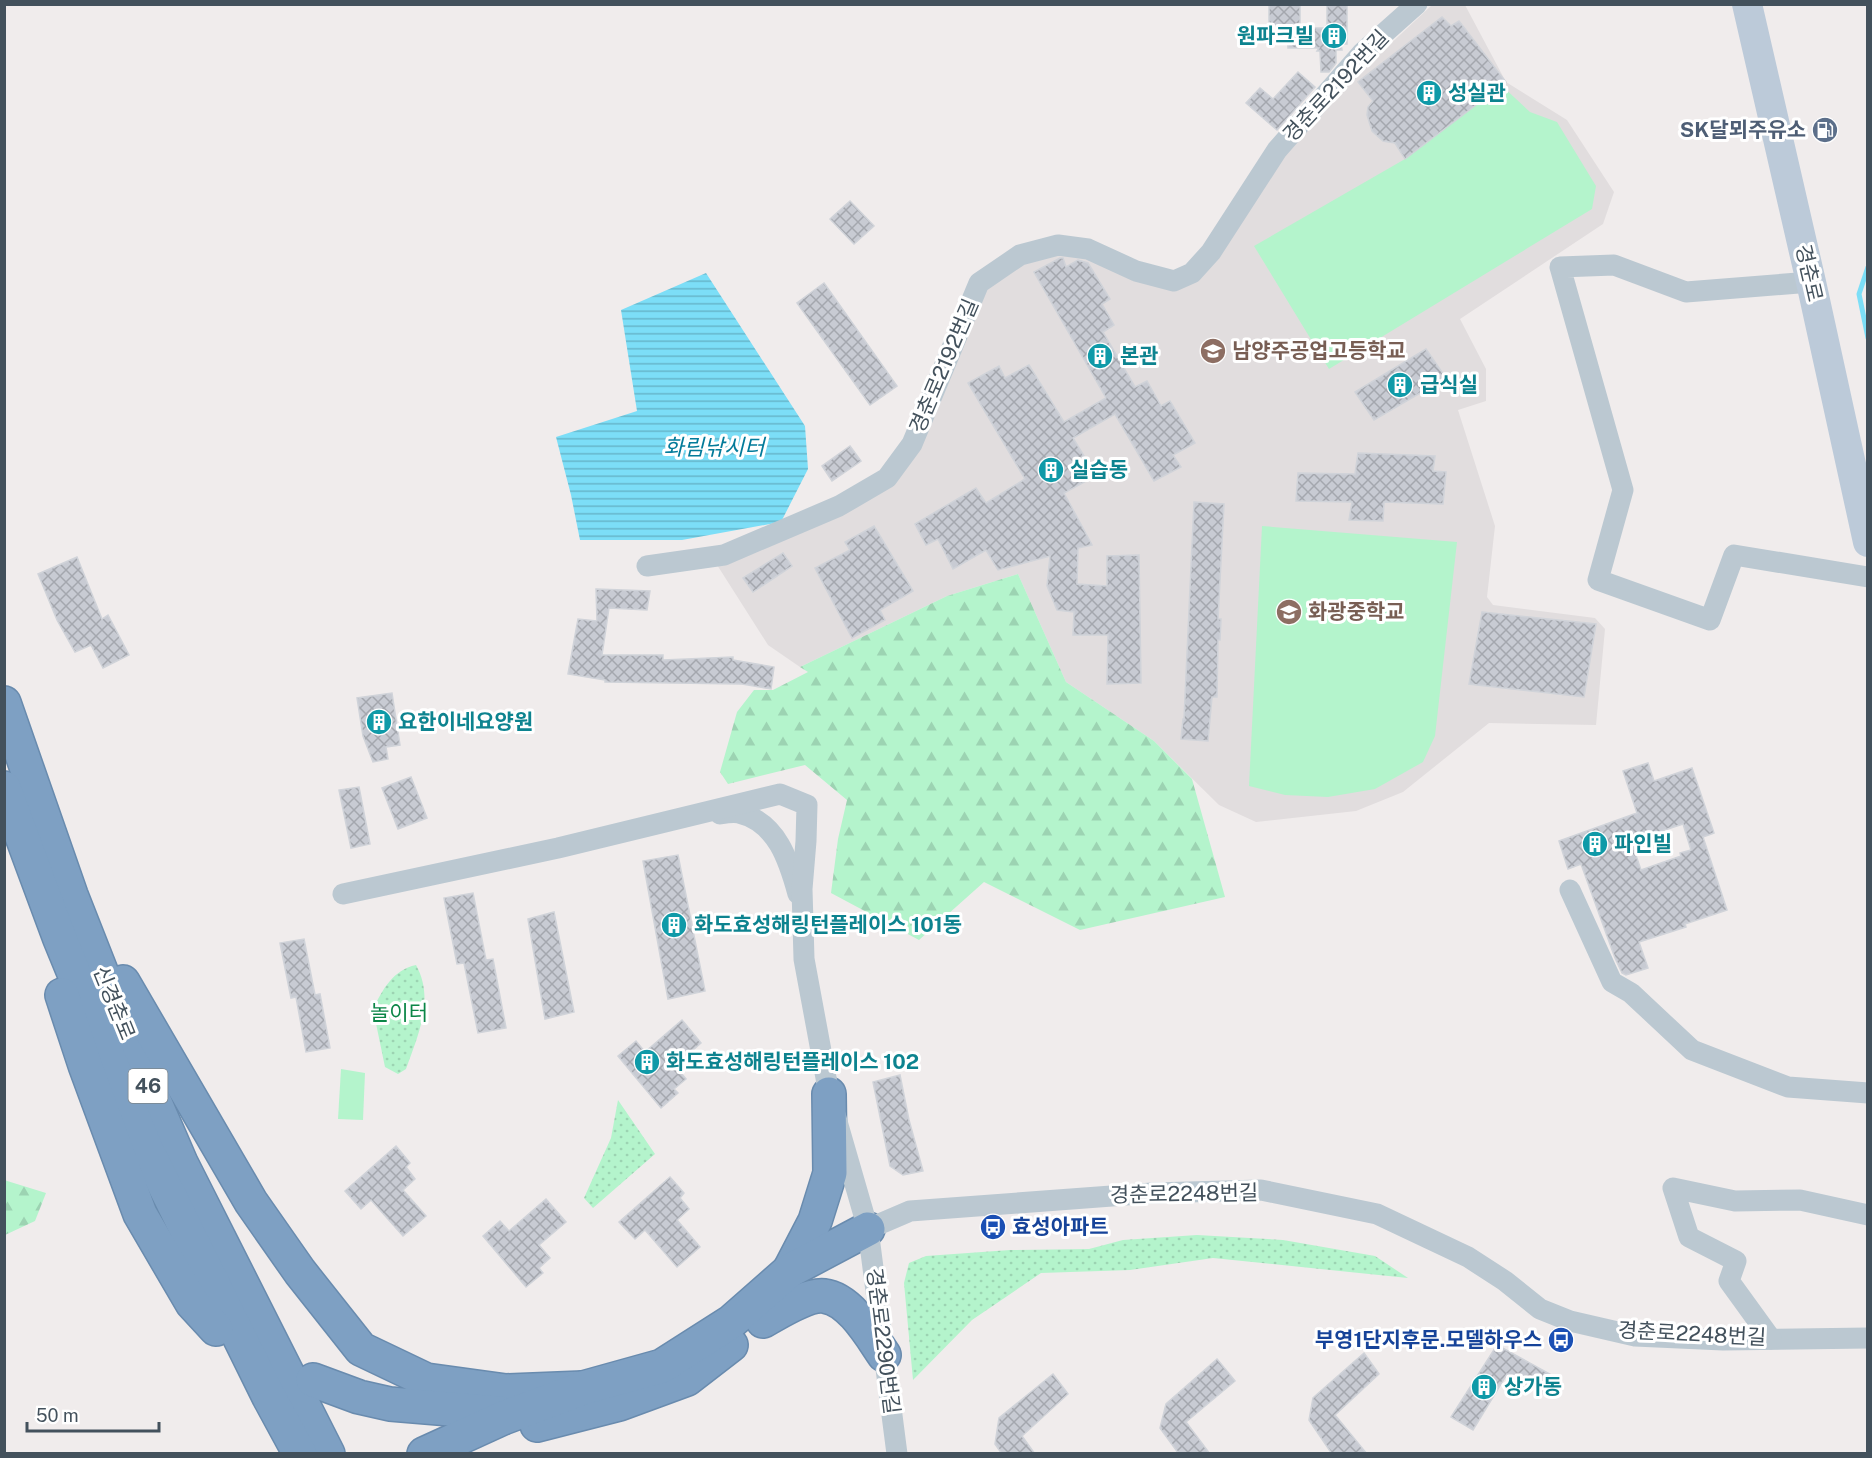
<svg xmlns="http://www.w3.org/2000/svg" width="1872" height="1458" viewBox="0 0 1872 1458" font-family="'Public Sans','Noto Sans KR',sans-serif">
<defs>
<pattern id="forest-firs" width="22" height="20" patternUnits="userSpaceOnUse" patternTransform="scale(1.5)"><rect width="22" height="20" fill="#b4f4cc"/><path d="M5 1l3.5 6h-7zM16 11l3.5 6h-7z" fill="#9cd3b2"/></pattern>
<pattern id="park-dots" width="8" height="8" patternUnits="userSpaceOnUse" patternTransform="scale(1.5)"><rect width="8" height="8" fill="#b4f4cc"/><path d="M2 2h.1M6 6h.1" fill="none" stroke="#9cd3b2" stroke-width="1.8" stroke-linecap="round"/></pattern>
<pattern id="water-rules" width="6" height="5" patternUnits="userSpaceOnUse" patternTransform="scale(1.5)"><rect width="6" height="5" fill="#7cdef7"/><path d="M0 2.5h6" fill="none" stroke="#67b6cb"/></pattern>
<pattern id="building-cross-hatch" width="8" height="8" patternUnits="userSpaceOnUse" patternTransform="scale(1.5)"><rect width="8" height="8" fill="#c8cbd3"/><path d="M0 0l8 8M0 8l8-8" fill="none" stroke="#a4a7ae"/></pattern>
</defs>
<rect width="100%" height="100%" fill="#f0ecec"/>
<path fill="#e1ddde" d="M1432 5H1465L1506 82 1567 120 1614 192 1603 224 1460 319 1486 369V401L1458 410 1495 526 1487 597 1493 605 1595 618 1605 629 1596 725 1489 723 1403 792 1356 811 1256 822 1219 805 1154 741 1066 682 1018 574 947 596 800 667 768 645 712 557 887 478 979 283 1058 245 1136 271H1193L1277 150Z"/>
<g fill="url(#forest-firs)">
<path d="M1018 574 1066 682 1154 741 1192 779 1225 897 1080 930 984 882 919 940 831 893 838 839 847 800 805 765 728 784 720 772 737 712 754 690H773L808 672 800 667 947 596Z"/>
<path d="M4 1180 46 1193 35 1221 5 1235Z"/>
</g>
<g fill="url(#park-dots)">
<path d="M416 965C435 999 418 1035 406 1069L398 1074 385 1067 373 1009C383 989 393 970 416 965Z"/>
<path d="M618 1100 655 1154 593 1208 584 1198 611 1138Z"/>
<path d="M1197 1235 1283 1240 1375 1256 1408 1278 1213 1258 1130 1270 1041 1273 972 1320 913 1380 904 1283 909 1263 926 1256 1010 1250 1089 1249 1123 1240Z"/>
</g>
<g fill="#b4f4cc">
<path d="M1501 85 1530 112 1557 122 1596 186 1592 209 1329 369 1254 246 1405 159Z"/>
<path d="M1262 526 1457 542 1435 736 1423 762 1375 789 1328 797 1285 795 1249 786Z"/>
<path d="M341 1069 365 1073 363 1120 338 1119Z"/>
</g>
<path fill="url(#water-rules)" d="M706 273 805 426 808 469 781 522 682 540H580L571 495 556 437 637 411 621 310Z"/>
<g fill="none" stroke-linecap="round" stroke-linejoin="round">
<path stroke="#7cdef7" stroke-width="5" d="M1868 267 1859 294 1868 338"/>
</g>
<g fill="url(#building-cross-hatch)" stroke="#d0d3d9" stroke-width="1.5" fill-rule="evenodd">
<path d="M1269 4H1300V28H1327V4H1347V44H1341L1342 50H1336V63L1329 72H1321L1320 51H1317L1319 48H1288L1287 33H1280V26H1269Z"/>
<path d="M1442 17 1451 26 1459 21 1506 82 1405 159 1395 143 1383 141 1372 131 1367 115 1368 107 1373 101 1358 82Z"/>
<path d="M1298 72 1315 87 1277 130 1246 103 1260 88 1273 99Z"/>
<path d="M850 201 874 226 854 244 830 219Z"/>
<path d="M1060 258H1063L1066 267 1078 260 1088 263 1110 299 1102 304 1114 325 1103 332 1135 387 1147 381 1161 406 1170 401 1195 443 1173 455 1181 467 1154 481 1115 414 1073 438 1084 456 1076 460 1088 480 1064 493 1092 545 1078 548 1077 584 1107 586V556L1139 555 1141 683 1107 684 1108 635H1073L1074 612 1057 610 1047 586 1050 556 998 570 986 550 953 569 938 539 926 545 915 524 976 488 986 503 1025 479 968 383 999 366 1005 378 1029 365 1064 422 1106 398 1034 272Z"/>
<path d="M824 283 897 386 870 405 797 303Z"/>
<path d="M1426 349 1446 378 1374 420 1355 392Z"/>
<path d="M850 446 861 461 832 481 822 466Z"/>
<path d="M1358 453 1435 456 1433 471 1446 472 1443 504 1384 502 1383 521 1349 520 1352 502 1296 501 1298 473 1355 474Z"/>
<path d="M1194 502 1224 504 1218 619H1221L1220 640H1218L1217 697H1212L1208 741 1181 739 1183 719H1184Z"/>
<path d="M874 526 913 591 880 610 885 620 852 638 815 568 850 550 845 542Z"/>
<path d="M783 553 792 566 753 592 743 578Z"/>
<path d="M77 557 102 619 108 615 129 655 103 668 91 645 75 652 57 620 38 574Z"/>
<path d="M596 589 650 591 647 610 609 608 602 655H663V660L733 657V660L774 667 771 689 742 684 605 682V680L568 674 578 619 597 621Z"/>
<path d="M1482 612 1596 624 1584 697 1469 684Z"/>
<path d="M392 693 400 745 386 747 388 759 373 762 363 736 357 698Z"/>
<path d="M1648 763 1654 781 1692 768 1714 833 1703 837 1727 910 1685 924 1686 927 1639 942 1648 968 1626 975 1622 973 1615 958 1581 864 1568 869 1559 841 1637 813 1623 771ZM1683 824 1691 850 1680 853 1681 856 1641 870 1631 841Z"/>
<path d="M411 777 427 818 398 829 382 788Z"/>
<path d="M359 787 370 844 351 848 339 790Z"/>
<path d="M678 855 705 991 668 999 643 861Z"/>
<path d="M473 893 486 960 493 959 506 1028 478 1033 464 963 457 964 444 898Z"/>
<path d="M554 912 574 1012 545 1019 528 919Z"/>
<path d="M304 939 315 995 320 994 330 1048 306 1052 296 997 291 998 280 943Z"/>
<path d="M682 1020 701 1043 675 1066 686 1079 674 1089 678 1093 661 1108 618 1056 636 1041 645 1052Z"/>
<path d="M900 1075 909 1120 923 1171 903 1175 890 1166 873 1082Z"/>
<path d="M396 1146 410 1163 406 1167 415 1179 403 1190 426 1216 403 1236 371 1200 361 1209 345 1191Z"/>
<path d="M670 1177 684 1193 680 1198 689 1209 677 1220 700 1247 677 1267 645 1230 635 1239 619 1222Z"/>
<path d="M546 1199 566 1222 539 1245 550 1258 539 1268 543 1273 526 1287 483 1236 500 1221 509 1231Z"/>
<path d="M1497 1345 1557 1378 1547 1396 1507 1374 1473 1430 1451 1417Z"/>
<path d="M1364 1353 1379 1374 1335 1415 1367 1454H1332L1309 1420 1313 1398Z"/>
<path d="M1217 1359 1235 1381 1186 1422 1210 1454H1179L1160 1428 1166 1404Z"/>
<path d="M1053 1374 1068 1394 1022 1436 1035 1454H1002L995 1444 999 1418Z"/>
</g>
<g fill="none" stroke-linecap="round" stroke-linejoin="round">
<g stroke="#698bae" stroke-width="36">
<g id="highway">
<path d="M4 703 71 895 128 1040 181 1163 328 1454"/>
<path d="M4 788 60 939 145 1146 269 1397 300 1454"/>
<path d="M123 982 251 1202 300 1272 361 1349 426 1380 506 1391 583 1388"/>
<path d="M62 995 85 1065 140 1214 192 1303 216 1329"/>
<path d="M789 1271 815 1221 830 1173 829 1094"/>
<path d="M763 1321C778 1313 807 1294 824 1296 850 1299 871 1336 884 1355"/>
<path d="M313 1380 359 1397 390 1404 510 1414"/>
<path d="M537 1425 619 1404 687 1379 731 1345"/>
<path d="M424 1454 503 1418 583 1388 662 1366 731 1322 789 1271 868 1229"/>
</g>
</g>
<g stroke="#bbc8d1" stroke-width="21">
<path d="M1811 282 1686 292 1614 265 1560 267 1623 490 1598 580 1710 620 1734 555 1868 577"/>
<path d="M647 566 724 555 839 506 887 478 912 444 979 283 1020 255 1058 245 1088 249 1136 271 1174 281 1192 273 1211 252 1277 150 1363 52 1417 4"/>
<path d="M720 814C726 813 734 812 739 813 777 822 789 861 798 894"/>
<path d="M1570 890 1612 982 1631 993 1692 1050 1788 1087 1868 1093"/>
<path d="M343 894 558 848 780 794 807 805 806 841 802 889 804 959 829 1094 868 1229 897 1454"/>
<path d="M868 1229 910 1211 1152 1193 1261 1190 1377 1214 1468 1257 1505 1281 1540 1309 1570 1321 1635 1336 1723 1340 1868 1338"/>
<path d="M1771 1339 1729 1281 1736 1261 1689 1237 1673 1188 1735 1201 1800 1200 1868 1215"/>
</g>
<path stroke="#bccad9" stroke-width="30" d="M1747 4 1811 282 1868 542"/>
<use href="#highway" stroke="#7ea0c3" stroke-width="33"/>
</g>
<defs>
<g id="building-disc" transform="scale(1.35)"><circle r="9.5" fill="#0f9aa8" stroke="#fff"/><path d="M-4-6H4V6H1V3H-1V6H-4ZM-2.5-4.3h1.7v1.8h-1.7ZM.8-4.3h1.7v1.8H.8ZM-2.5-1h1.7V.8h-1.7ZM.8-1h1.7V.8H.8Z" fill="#fff"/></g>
<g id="fuel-disc" transform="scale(1.35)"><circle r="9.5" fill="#5c6f8a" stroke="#fff"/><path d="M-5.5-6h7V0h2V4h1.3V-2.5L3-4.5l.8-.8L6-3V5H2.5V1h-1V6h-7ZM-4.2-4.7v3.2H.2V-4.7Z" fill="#fff"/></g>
<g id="school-disc" transform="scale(1.35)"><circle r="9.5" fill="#8d6e63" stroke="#fff"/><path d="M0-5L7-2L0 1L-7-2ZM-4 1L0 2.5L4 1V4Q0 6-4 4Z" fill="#fff"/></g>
<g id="bus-disc" transform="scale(1.35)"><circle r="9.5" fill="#1a4fb4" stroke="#fff"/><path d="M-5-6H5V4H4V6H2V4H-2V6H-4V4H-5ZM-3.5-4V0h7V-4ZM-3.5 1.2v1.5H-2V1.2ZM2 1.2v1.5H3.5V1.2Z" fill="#fff"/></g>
</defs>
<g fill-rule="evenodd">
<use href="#building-disc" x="1334" y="36"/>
<use href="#building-disc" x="1429" y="93"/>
<use href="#fuel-disc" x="1825" y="130"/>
<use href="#school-disc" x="1213" y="351"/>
<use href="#building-disc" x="1100" y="356"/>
<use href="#building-disc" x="1400" y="385"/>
<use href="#building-disc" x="1051" y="470"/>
<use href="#school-disc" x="1289" y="612"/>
<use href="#building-disc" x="379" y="722"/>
<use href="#building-disc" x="1595" y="844"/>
<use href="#building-disc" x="674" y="925"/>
<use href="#building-disc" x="647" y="1062"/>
<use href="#bus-disc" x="993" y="1227"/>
<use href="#bus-disc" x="1561" y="1340"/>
<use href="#building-disc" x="1484" y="1387"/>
</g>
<g text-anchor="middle" stroke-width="6" stroke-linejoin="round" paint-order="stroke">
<rect fill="#fff" stroke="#7b858d" stroke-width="1.5" x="128.5" y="1069" width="39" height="34" rx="4.5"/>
<g font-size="20" font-weight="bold" fill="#43515c">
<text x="148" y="1093">46</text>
</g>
<g font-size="21" font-weight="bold" fill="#0d838f" stroke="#fff" text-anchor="start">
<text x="1314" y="43" text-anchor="end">원파크빌</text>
<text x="1448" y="100">성실관</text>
<text x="1120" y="363">본관</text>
<text x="1420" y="392">급식실</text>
<text x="1070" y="477">실습동</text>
<text x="398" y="729">요한이네요양원</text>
<text x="1614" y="851">파인빌</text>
<text x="694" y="932">화도효성해링턴플레이스 101동</text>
<text x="666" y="1069">화도효성해링턴플레이스 102</text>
<text x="1504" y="1394">상가동</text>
</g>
<g font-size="21" fill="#43515c" stroke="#fff">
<text transform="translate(1336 86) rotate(-47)" y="7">경춘로2192번길</text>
<text transform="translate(1809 273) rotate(77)" y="7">경춘로</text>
<text transform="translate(944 366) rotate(-67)" y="7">경춘로2192번길</text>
<text transform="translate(114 1003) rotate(68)" y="7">신경춘로</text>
<text transform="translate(1184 1194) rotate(-1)" y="7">경춘로2248번길</text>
<text transform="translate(1692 1334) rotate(3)" y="7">경춘로2248번길</text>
<text transform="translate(883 1341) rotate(83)" y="7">경춘로2290번길</text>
</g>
<g font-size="21" font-weight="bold" fill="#4e5e75" stroke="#fff" text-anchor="end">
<text x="1806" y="137">SK달뫼주유소</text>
</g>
<g font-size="21" font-weight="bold" fill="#785e54" stroke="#fff" text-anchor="start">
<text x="1232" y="358">남양주공업고등학교</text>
<text x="1308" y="619">화광중학교</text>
</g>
<g font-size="21" fill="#0b8647" stroke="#fff">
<text x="399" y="1020">놀이터</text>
</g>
<g font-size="21" font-weight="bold" fill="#164399" stroke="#fff" text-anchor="start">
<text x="1012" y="1234">효성아파트</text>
<text x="1542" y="1347" text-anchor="end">부영1단지후문.모델하우스</text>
</g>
<g font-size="22" font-style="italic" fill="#037b9a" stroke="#fff">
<text x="714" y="455">화림낚시터</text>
</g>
</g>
<rect width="1872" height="1458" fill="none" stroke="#43515c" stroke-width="12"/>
<path d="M27 1422v9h132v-9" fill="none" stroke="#43515c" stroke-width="3"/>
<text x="36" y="1422" font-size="18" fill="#43515c" stroke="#ffffff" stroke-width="4.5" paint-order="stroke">50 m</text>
</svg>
